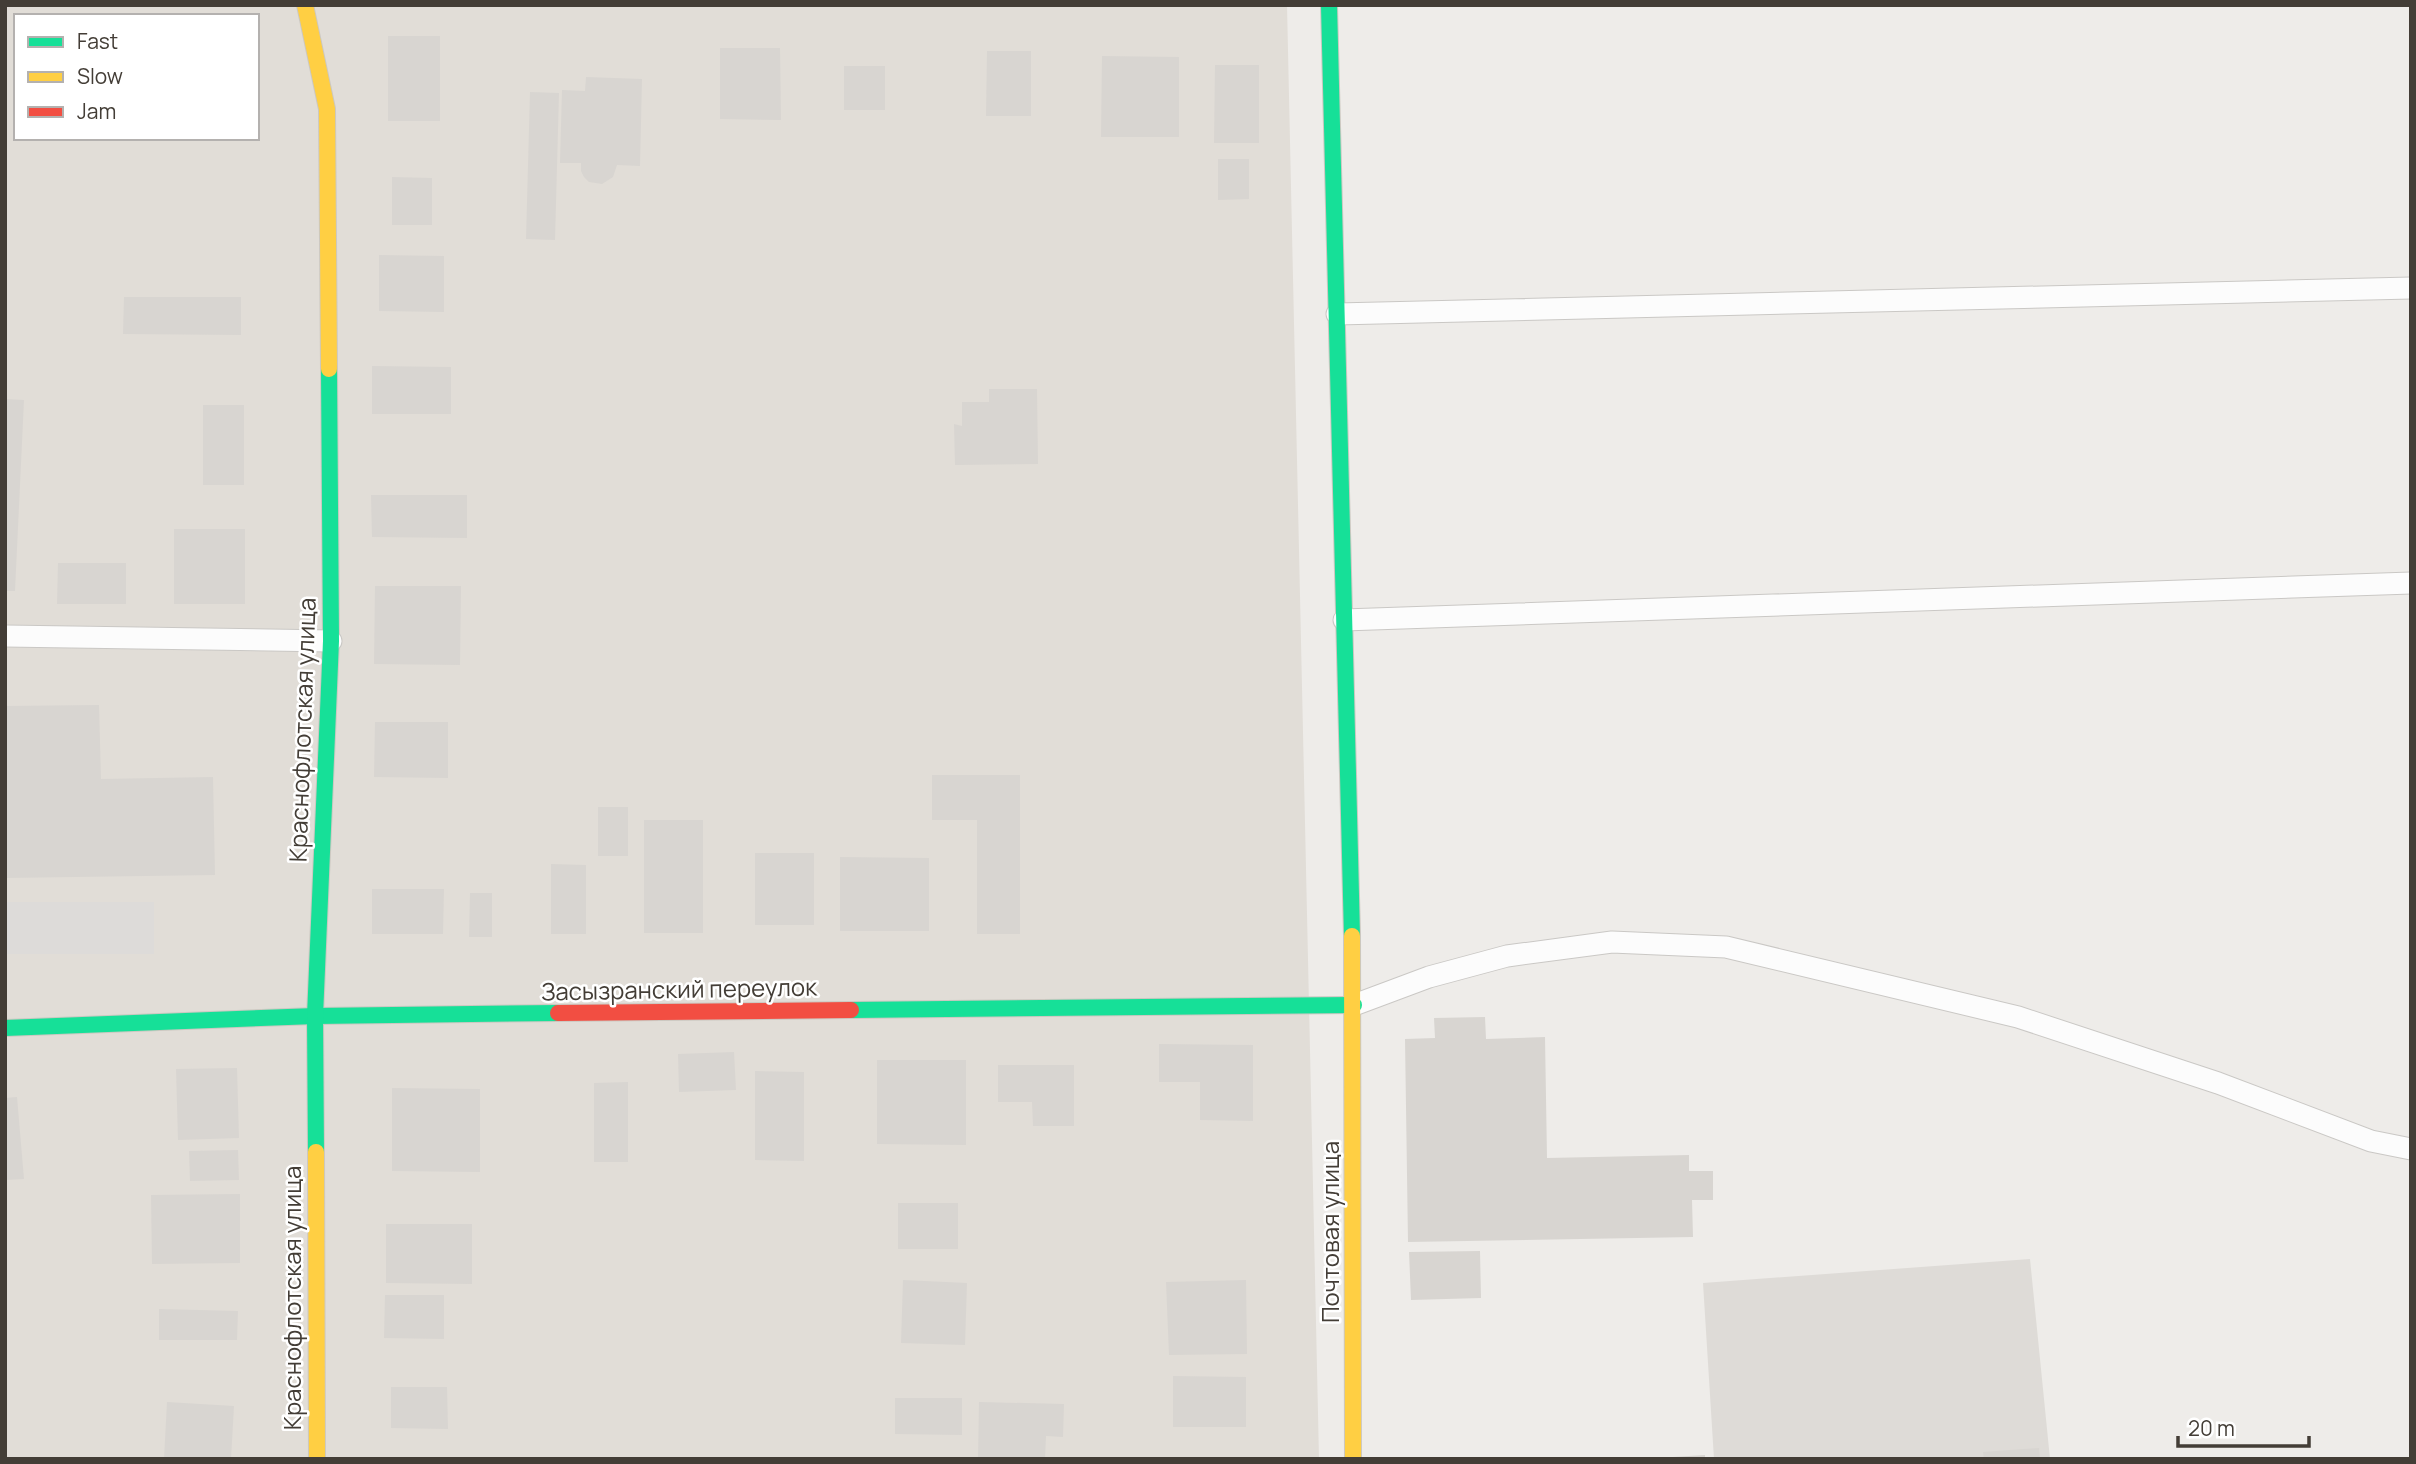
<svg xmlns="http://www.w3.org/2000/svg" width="2416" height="1464" viewBox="0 0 2416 1464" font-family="Manrope,sans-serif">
<rect width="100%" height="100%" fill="#eeece9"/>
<path fill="#e1ddd7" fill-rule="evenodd" d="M5 5H1287L1319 1459H5ZM16 16H257V138H16Z"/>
<path fill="#dedbd7" d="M2030 1259 2050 1459H1714L1703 1283Z"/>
<rect fill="#dddbd9" x="5" y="902" width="149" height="52"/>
<g fill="#d8d5d1">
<rect x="388" y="36" width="52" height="85"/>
<path d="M720 48H780L781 120 720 119Z"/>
<path d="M987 51H1031V116H986Z"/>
<path d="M1102 56 1179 57V137H1101Z"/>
<path d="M1215 65H1259V143H1214Z"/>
<rect x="844" y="66" width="41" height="44"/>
<path d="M586 77 642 79 640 166 617 165 613 177 602 184 589 182 584 177 581 171V163H560L562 90 585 91Z"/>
<path d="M530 92 559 93 555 240 526 239Z"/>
<path d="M1218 159H1249V199L1218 200Z"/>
<path d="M392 177 432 178V225H392Z"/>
<path d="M379 255 444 256V312L379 311Z"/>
<path d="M124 297H241V335L123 334Z"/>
<path d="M372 366 451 367V414H372Z"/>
<path d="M989 389H1037L1038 464 955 465 954 424 962 426V402H989Z"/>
<path d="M5 399 24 400 15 591H5Z"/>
<rect x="203" y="405" width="41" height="80"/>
<path d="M371 495H467V538L372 537Z"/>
<rect x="174" y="529" width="71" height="75"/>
<path d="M58 563H126V604H57Z"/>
<path d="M375 586H461L460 665 374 664Z"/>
<path d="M99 705 101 779 213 777 215 875 5 878V706Z"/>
<path d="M375 722H448V778L374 777Z"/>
<path d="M932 775H1020V934H977V820H932Z"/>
<rect x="598" y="807" width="30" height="49"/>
<rect x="644" y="820" width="59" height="113"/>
<rect x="755" y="853" width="59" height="72"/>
<path d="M840 857 929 858V931H840Z"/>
<path d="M551 864 586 865V934H551Z"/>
<path d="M372 889H444L443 934H372Z"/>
<path d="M470 893H492V937H469Z"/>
<path d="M1485 1017 1486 1039 1545 1037 1547 1158 1689 1155V1171H1713V1200H1692L1693 1237 1408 1242 1405 1039 1435 1038 1434 1018Z"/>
<path d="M1159 1044 1253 1045V1121L1200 1120V1082H1159Z"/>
<path d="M734 1052 736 1090 679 1092 678 1054Z"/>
<path d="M877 1060H966V1145L877 1144Z"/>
<path d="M998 1065H1074V1126H1033L1032 1102H998Z"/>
<path d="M237 1068 239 1138 178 1140 176 1069Z"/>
<path d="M755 1071 804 1072V1161L755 1160Z"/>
<path d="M628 1082V1162H594V1083Z"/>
<path d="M392 1088 480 1089V1172L392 1171Z"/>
<path d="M17 1097 24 1179 5 1180V1098Z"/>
<path d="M238 1150 239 1180 190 1181 189 1151Z"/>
<path d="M240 1194V1263L152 1264 151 1195Z"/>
<rect x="898" y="1203" width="60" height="46"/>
<path d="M386 1224H472V1284L386 1283Z"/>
<path d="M1480 1251 1481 1298 1411 1300 1409 1252Z"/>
<path d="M903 1280 967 1283 965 1345 901 1343Z"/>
<path d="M1246 1280 1247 1354 1169 1355 1166 1282Z"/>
<path d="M385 1295H444V1339L384 1338Z"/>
<path d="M159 1309 238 1311 237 1340H159Z"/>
<path d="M1173 1376 1246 1377V1427H1173Z"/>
<path d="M391 1387H447L448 1429 391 1428Z"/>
<path d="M895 1398H962V1435L895 1434Z"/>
<path d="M167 1402 234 1406 231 1459H164Z"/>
<path d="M979 1402 1064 1404 1063 1437 1046 1436 1045 1459H978Z"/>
<path d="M2039 1448 2040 1459H1984L1983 1452Z"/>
<path d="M1705 1455V1459H1673V1457Z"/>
</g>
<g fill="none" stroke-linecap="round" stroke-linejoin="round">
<g stroke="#cac8c5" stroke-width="23">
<g id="lane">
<path d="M1337 314 2411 288"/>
<path d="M1344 620 2411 583"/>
<path d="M5 636 331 641"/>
<path d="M1354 1005 1429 977 1507 956 1612 942 1726 947 2018 1017 2218 1083 2371 1141 2411 1149"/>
</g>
</g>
<g stroke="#ccc8c1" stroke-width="18">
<g id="fast">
<path d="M1329 5 1352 936"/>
<path d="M851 1010 1354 1005"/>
<path d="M5 1028 315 1016 558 1013"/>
<path d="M316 1152 315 1016 331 641 329 369"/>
</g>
</g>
<g stroke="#ccc8c1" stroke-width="18">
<g id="slow">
<path d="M305 5 327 109 329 369"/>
<path d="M1352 936 1353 1459"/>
<path d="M316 1152 317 1459"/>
</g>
</g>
<g stroke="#ccc8c1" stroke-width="18">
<path id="jam" d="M558 1013 851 1010"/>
</g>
<use href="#lane" stroke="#fcfcfc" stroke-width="21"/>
<use href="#fast" stroke="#16e098" stroke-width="16"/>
<use href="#slow" stroke="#ffcf43" stroke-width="16"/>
<use href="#jam" stroke="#f24e42" stroke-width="16"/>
</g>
<g text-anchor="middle" stroke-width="5" stroke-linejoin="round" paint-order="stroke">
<g font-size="24" fill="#433d36" stroke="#fff">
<text transform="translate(303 730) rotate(-88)" y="8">Краснофлотская улица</text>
<text transform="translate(679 990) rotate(-1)" y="8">Засызранский переулок</text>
<text transform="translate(1331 1232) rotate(-90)" y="8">Почтовая улица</text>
<text transform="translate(293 1298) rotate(-90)" y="8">Краснофлотская улица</text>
</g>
</g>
<rect width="2416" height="1464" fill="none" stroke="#433d36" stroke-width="14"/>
<rect x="14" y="14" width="245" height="126" fill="#ffffff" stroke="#b4b1af" stroke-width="2"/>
<rect x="28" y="37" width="35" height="10" fill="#16e098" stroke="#b4b1af" stroke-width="2"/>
<text x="77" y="49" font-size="21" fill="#433d36">Fast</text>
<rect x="28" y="72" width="35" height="10" fill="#ffcf43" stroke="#b4b1af" stroke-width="2"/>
<text x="77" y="84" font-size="21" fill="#433d36">Slow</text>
<rect x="28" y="107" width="35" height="10" fill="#f24e42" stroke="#b4b1af" stroke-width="2"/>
<text x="77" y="119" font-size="21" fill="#433d36">Jam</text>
<path d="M2178 1436v10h131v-10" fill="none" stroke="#433d36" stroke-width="3.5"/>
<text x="2188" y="1436" font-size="21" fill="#433d36" stroke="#ffffff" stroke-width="5" paint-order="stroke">20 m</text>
</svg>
